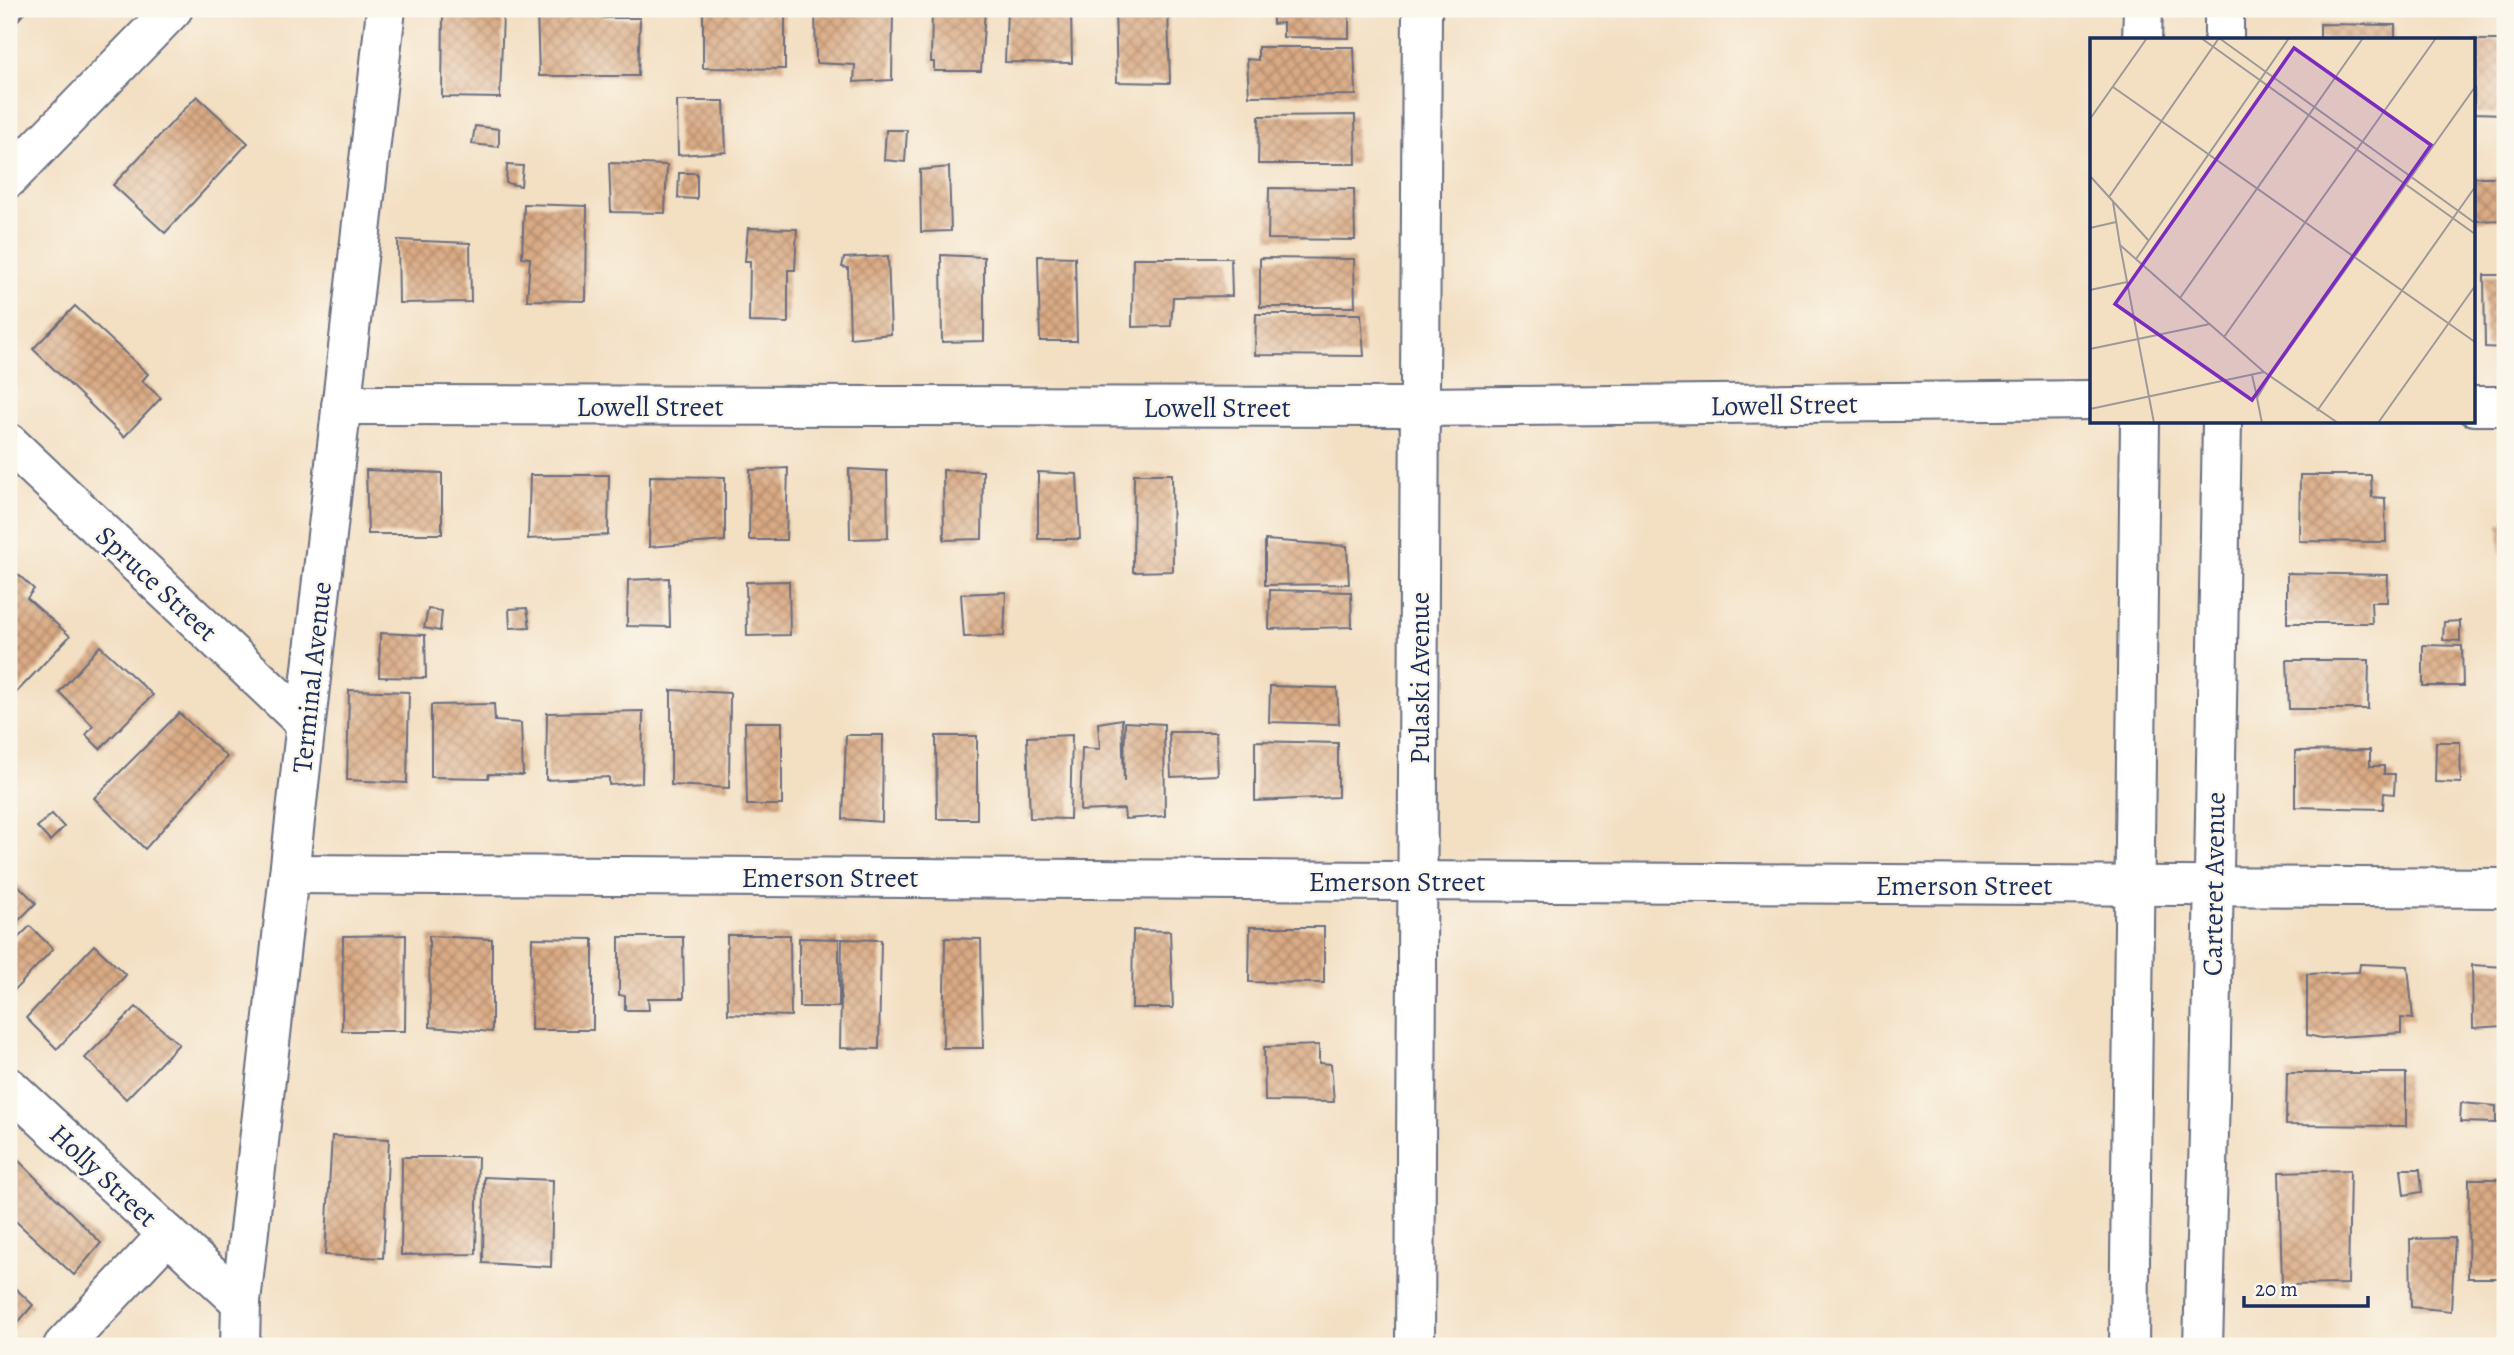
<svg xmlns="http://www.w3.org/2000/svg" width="2514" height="1355" viewBox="0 0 2514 1355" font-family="Alegreya,serif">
<defs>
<pattern id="building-cross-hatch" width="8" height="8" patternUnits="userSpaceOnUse" patternTransform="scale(1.75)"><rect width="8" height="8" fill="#daaa83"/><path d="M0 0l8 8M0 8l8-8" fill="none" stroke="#b08b6e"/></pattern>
</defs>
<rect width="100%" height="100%" fill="#fbf7ec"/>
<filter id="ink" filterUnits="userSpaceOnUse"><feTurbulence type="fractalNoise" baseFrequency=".0143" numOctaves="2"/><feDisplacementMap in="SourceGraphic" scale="14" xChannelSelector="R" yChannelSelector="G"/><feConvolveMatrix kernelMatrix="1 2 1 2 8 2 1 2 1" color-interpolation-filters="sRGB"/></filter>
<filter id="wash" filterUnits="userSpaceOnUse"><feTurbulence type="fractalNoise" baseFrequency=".00686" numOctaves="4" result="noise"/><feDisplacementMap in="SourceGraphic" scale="28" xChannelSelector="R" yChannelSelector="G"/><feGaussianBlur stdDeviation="1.57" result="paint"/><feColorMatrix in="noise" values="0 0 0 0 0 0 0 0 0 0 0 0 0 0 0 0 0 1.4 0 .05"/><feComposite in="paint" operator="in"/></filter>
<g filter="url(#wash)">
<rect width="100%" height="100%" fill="#f3dfc2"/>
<g id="blocks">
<g fill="url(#building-cross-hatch)">
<path d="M9 9H24L26 11 9 30Z"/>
<path d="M537 9H604V18H640L638 76H539Z"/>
<path d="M703 9H785V69L703 68Z"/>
<path d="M815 9 893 10 892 80 854 82 855 65 816 63Z"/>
<path d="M932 9H985L981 71H934V62H931Z"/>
<path d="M1007 9 1071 10 1072 63 1005 62Z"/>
<path d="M1115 9H1168L1170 83 1117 82Z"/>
<path d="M1273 9H1349V38L1283 37V23L1273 24Z"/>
<path d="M503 13 500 98 442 97 443 14Z"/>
<path d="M2320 24 2395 25V40H2320Z"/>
<path d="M2474 40H2505V114L2474 113Z"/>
<path d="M1258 47H1354L1356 95 1249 96 1247 59 1258 60Z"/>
<path d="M197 96 248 143 165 233 113 185Z"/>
<path d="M677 101H724L726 152 678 155Z"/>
<path d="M1355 115 1356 164H1258L1259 116Z"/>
<path d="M475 126 499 129V147L472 144Z"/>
<path d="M886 130H907L905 162 884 160Z"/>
<path d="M609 163 667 165 665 213 611 212Z"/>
<path d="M507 165 523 166 521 186 506 183Z"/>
<path d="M949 167 951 231 921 232 920 170Z"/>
<path d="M679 173H697V199L678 198Z"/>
<path d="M2474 177H2505V220L2474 221Z"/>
<path d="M1269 188 1354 189 1355 240 1268 239Z"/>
<path d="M524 204 587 206 586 301 527 300 530 258 522 257Z"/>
<path d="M748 228 797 229 795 270H788V323L749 322 750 261H745Z"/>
<path d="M398 240 470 243 471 302 399 303Z"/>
<path d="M941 255 984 257V341L942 342Z"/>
<path d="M888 256 891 334 850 338 848 268 842 267 844 258Z"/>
<path d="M1038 256 1075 257 1077 341H1040Z"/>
<path d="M1133 258H1231L1232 296 1173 297 1171 326 1132 327Z"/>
<path d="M1260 258 1354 259 1355 307H1260Z"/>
<path d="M2484 275H2505V348L2485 347Z"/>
<path d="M75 306 148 374 142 381 161 398 124 437 33 349Z"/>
<path d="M1256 314H1361L1364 356 1255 355Z"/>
<path d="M788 468 786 540H749L750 470Z"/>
<path d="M849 469 887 471 888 538 850 539Z"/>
<path d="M366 470 442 473V534H368Z"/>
<path d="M943 470 983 471 982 539 944 540Z"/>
<path d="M1038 472 1077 474 1080 539H1038Z"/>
<path d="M1134 474H1172L1173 571 1133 572Z"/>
<path d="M530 475H609L608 535 528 539Z"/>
<path d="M2300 475H2371L2372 497 2385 498 2386 542 2299 541Z"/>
<path d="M650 476 725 477V541L649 547Z"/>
<path d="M2499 523H2505V554H2500Z"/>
<path d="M1265 540 1347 546 1349 584 1265 585Z"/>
<path d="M9 566 34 589 27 598 70 636 12 697 9 694Z"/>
<path d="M2287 573 2388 575 2387 602H2371L2372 623H2287Z"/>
<path d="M669 578 670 627 627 626 628 580Z"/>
<path d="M789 581 790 635 747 636 746 582Z"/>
<path d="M1270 590 1351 592 1352 627 1269 629Z"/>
<path d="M1006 592 1004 636 964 637 961 594Z"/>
<path d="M527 608 530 627 510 628 509 609Z"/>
<path d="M428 609 442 611 440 631 424 628Z"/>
<path d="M2460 621V641L2443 640 2444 622Z"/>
<path d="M380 633 425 635 426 678 379 677Z"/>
<path d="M2423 645 2462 646 2463 686H2423Z"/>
<path d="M100 646 153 695 100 749 86 735 93 726 59 692Z"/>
<path d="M2287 660H2369L2368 709H2289Z"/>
<path d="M1270 686 1337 688 1339 724 1269 722Z"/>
<path d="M349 690 409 692 407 783 347 780Z"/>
<path d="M671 690 730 693 729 788 671 785Z"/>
<path d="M494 704 495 721 521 723 523 775 489 774 488 778 431 777V705Z"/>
<path d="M643 711 642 783 609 785V777L546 780 547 713Z"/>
<path d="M179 713 227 757 145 849 94 798Z"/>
<path d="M1122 719 1124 782 1125 722 1164 724 1165 816 1125 819 1124 809 1080 811 1082 748 1100 749 1098 723Z"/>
<path d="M745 722H782V805H747Z"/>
<path d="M1169 732H1216L1218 775 1171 777Z"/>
<path d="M846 735H883L882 822 843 819Z"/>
<path d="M1072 735 1070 819 1030 818 1027 737Z"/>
<path d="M936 736H977V819H937Z"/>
<path d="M1255 741 1338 743V797L1255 801Z"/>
<path d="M2436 742H2460L2461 783 2435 782Z"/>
<path d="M2370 750V766H2384V774H2395L2394 794 2384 793 2383 809 2295 807V751Z"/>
<path d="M2503 772H2505V818H2502Z"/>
<path d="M52 814 64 827 50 841 37 827Z"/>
<path d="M9 876 36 903 9 930Z"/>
<path d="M30 926 53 949 9 996V947Z"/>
<path d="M1250 927H1324V983L1249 982Z"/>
<path d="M1133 930 1170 931 1173 1008H1132Z"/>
<path d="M406 935 405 1031H342L343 936Z"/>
<path d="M727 935H790L791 1016 728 1014Z"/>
<path d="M429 936 492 939V1032L430 1027Z"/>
<path d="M619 937H683L684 998H648L649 1010H625V996L619 995Z"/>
<path d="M532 938 593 939V1030H531Z"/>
<path d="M799 938 839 939V1007H799Z"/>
<path d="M945 938 981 939 983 1048H943Z"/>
<path d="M842 939 881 940 879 1049 840 1048Z"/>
<path d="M94 945 126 975 57 1049 26 1018Z"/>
<path d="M2360 964 2408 966 2413 1019 2401 1018V1033L2321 1038 2307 1035V974L2359 972Z"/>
<path d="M2472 965 2505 967 2503 1026 2473 1028Z"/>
<path d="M136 1007 179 1044 126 1099 85 1058Z"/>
<path d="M1319 1045V1063L1331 1064 1334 1102 1265 1101 1264 1047Z"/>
<path d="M2287 1073H2406V1126L2286 1125Z"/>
<path d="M2461 1103 2496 1106V1123L2460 1122Z"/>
<path d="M332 1136 389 1139 383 1258 325 1255Z"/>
<path d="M402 1157H478L476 1254 401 1255Z"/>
<path d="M18 1160 101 1243 74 1275 9 1215V1169Z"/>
<path d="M2401 1169H2420L2422 1192 2404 1195Z"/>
<path d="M2350 1170 2348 1284 2282 1285 2279 1172Z"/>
<path d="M484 1177 553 1180 551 1267 483 1263Z"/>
<path d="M2469 1179H2505V1278H2468Z"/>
<path d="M2455 1238 2451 1311 2411 1307 2410 1239Z"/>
<path d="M9 1282 33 1305 9 1333Z"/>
</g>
</g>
</g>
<g filter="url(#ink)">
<use href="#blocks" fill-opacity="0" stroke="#676d81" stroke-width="2"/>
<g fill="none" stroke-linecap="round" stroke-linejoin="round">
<g stroke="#676d81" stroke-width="42">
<g id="street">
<path d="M9 178 173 9"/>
<path d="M341 405 1420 407 2092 400"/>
<path d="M2474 406H2505"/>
<path d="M9 443 305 723"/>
<path d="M289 874 2505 888"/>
<path d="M9 1087 241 1302"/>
<path d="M63 1346 168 1234"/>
<path d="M240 1346 241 1302 386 9"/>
<path d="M1415 1346 1422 9"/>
</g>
</g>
<g stroke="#676d81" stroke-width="42">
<g id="secondary">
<path d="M2224 9V40"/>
<path d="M2142 40 2143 9"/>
<path d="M2129 1346 2140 422"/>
<path d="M2203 1346 2210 1096 2222 422"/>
</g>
</g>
<use href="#street" stroke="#fff" stroke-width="38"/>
<use href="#secondary" stroke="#fff" stroke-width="38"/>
</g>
</g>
<g text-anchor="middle" stroke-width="5" stroke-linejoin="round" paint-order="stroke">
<g font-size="28" fill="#1b2f5e" stroke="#fbf7ec">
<text transform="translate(1784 404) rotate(-1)" y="10">Lowell Street</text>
<text x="650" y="416">Lowell Street</text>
<text x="1217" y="417">Lowell Street</text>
<text transform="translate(157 583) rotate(43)" y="10">Spruce Street</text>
<text transform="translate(311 677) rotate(-84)" y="10">Terminal Avenue</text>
<text transform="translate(1419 678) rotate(-90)" y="10">Pulaski Avenue</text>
<text x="830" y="887">Emerson Street</text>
<text x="1397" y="891">Emerson Street</text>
<text transform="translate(2213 884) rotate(-89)" y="10">Carteret Avenue</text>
<text x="1964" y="895">Emerson Street</text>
<text transform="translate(104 1175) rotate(43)" y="10">Holly Street</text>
</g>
</g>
<g transform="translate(2090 38)">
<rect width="385" height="385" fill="#f3dfc2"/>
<path fill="none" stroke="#9d999a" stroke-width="2" d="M111 0 385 196M129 0 385 185M23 49 385 304M0 81 57 0M0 138 59 203M19 159 129 0M23 164 30 207 174 334 248 385M0 190 26 184M30 207 64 385M46 221 199 0M0 252 37 244M90 260 273 0M134 299 346 0M0 311 120 286M162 337 167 359M0 371 174 334M227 373 385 149M172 385 167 360 180 338 385 49M288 385 385 248"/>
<path fill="#7b2cbf" fill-opacity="0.15" stroke="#7b2cbf" stroke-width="3.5" d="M204 10 341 107 162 362 25 266Z"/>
<rect width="385" height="385" fill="none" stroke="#1b2f5e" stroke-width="3.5"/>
</g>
<rect width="2514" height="1355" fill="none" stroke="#fbf7ec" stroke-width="35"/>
<path d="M2244 1296v10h124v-10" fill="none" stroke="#1b2f5e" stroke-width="3.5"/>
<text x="2255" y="1296" font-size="21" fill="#1b2f5e" stroke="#fbf7ec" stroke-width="5" paint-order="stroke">20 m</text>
</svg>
